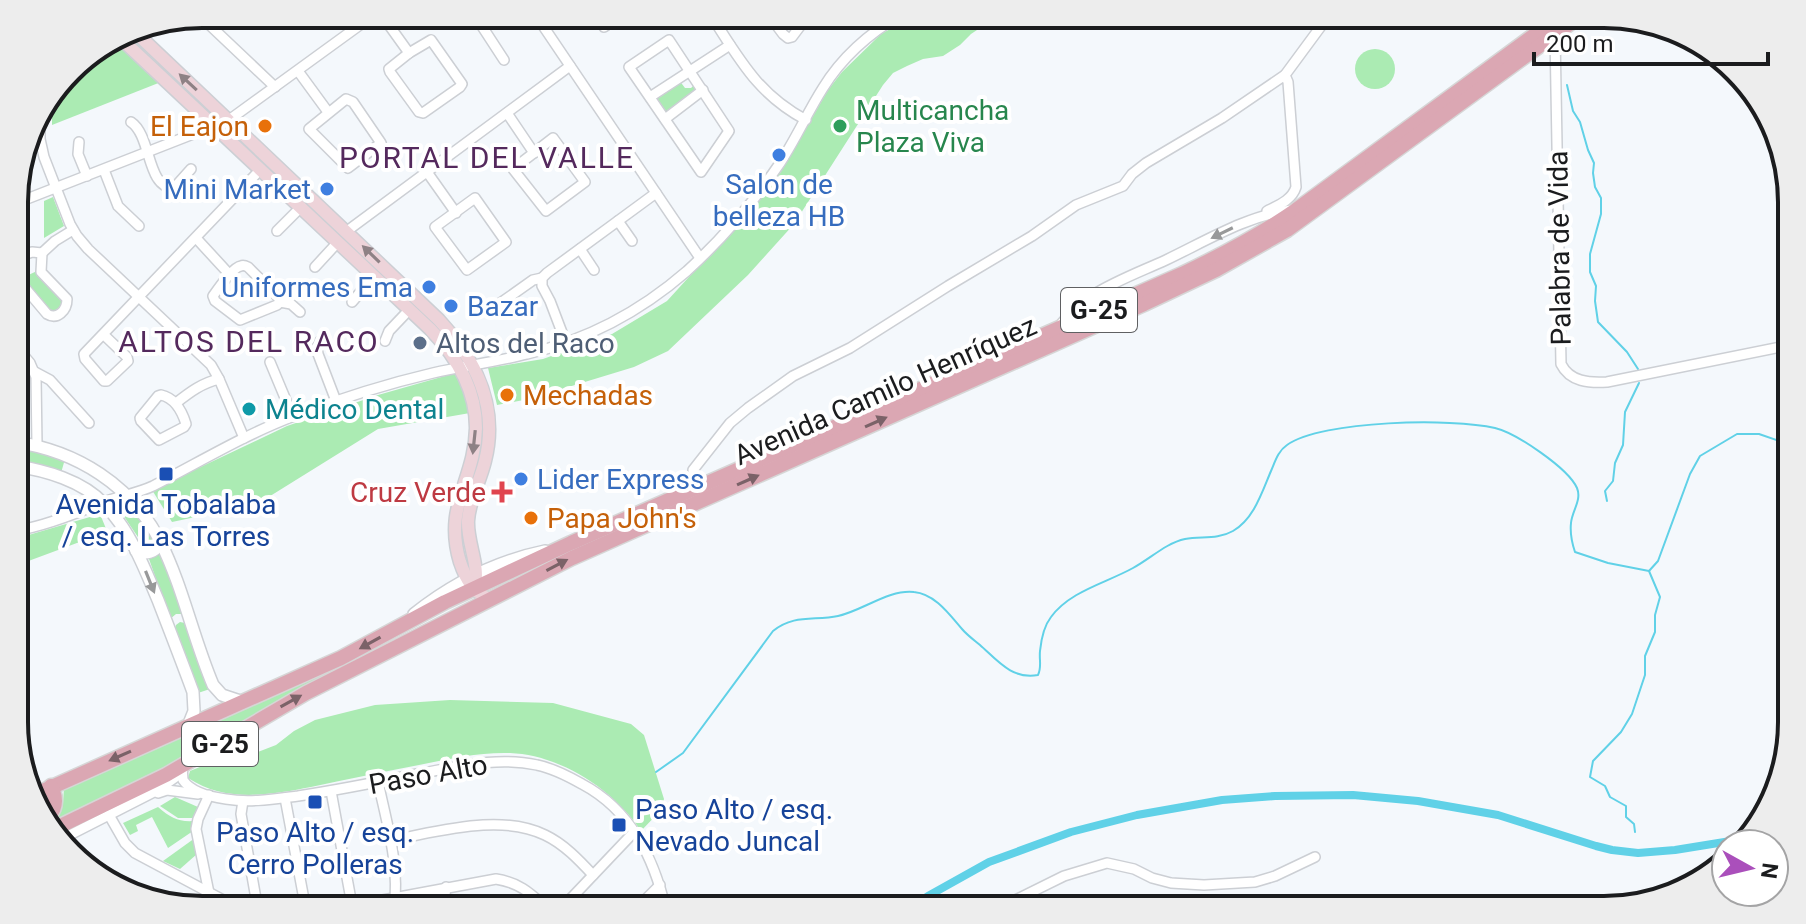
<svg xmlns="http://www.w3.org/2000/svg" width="1806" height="924" viewBox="0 0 1806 924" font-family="Roboto,sans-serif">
<rect width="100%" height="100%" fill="#f4f8fc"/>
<g fill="#abebb3">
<path d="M918 14H1001L971 34 960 45 943 56 923 59 907 66 893 73 883 85 794 224 748 275 668 351 634 367 529 399 497 405 488 368 543 359 612 334 667 301 760 199 780 173 828 90 842 72 881 34Z"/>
<path d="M115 37 161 82 52 125V94L78 61Z"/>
<circle cx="1375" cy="69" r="20"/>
<path d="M679 80 685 88H691L694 85 697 91 666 114 655 96Z"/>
<path d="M53 197 64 226 44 238V201Z"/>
<path d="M37 271 63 301 60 309 53 312 46 308 22 278Z"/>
<path d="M459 372 470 413 378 429 267 498 243 507 172 522 152 490 287 426 378 395Z"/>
<path d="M15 447 33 449 65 459 61 473 38 464 15 461Z"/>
<path d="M124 502 133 508 154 540 156 545 149 548 144 546 123 515 122 503Z"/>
<path d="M100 514 109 536H98L85 540 15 566V539Z"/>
<path d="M162 551 184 614H176L170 619 148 556 155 557Z"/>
<path d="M180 622 185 623 210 689 198 693 175 629 176 625Z"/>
<path d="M374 651 171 767 48 829 63 804 64 786 286 687Z"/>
<path d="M450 700 553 703 631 724 644 735 664 799 661 810 641 831C614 790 561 755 510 753 479 752 449 759 419 765 383 772 347 779 311 787 269 795 226 803 188 778L190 771 217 760 253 754 276 745 294 731 315 720 375 705Z"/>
<path d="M175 797 198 807 200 809 195 818H178L160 806Z"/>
<path d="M158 807C171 818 178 822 194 821L193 831 168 848 152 817 136 825 138 831 130 835 123 823Z"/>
<path d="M195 838 197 854 180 869 163 861Z"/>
</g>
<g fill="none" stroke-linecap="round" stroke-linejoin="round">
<g stroke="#60d1e7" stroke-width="2">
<path d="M1567 85 1573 111 1580 122 1588 150 1594 163 1593 173 1595 187 1601 198V214L1590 254V272L1596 286 1595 301 1598 322 1627 352 1638 369"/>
<path d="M1607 501 1605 491 1613 481 1615 463 1623 445 1625 412 1639 383"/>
<path d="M656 772 683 753 773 631C794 614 814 621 838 616 862 611 889 589 914 592 935 594 949 614 962 629 967 635 974 640 980 645 997 660 1012 680 1038 675 1042 667 1039 660 1040 651 1041 641 1044 626 1051 617 1070 591 1106 583 1133 568 1150 559 1166 543 1185 539 1202 536 1217 540 1233 531 1254 519 1262 492 1271 471 1275 462 1278 451 1287 445 1322 420 1453 418 1495 428 1516 433 1568 468 1577 488 1582 500 1572 511 1571 523 1570 532 1572 543 1575 552L1608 563 1649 571 1658 561 1690 474 1700 456 1737 434H1759L1791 445"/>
<path d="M1635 832 1634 824 1626 817V806L1610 797 1605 786 1590 777 1593 761 1621 732 1632 714 1645 675V656L1655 632V615L1660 597 1649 571"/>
</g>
<path stroke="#60d1e7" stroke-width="8" d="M908 910 928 896 989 862 1071 832 1137 815 1222 800 1275 796 1353 795 1418 801 1498 815 1596 846 1612 850 1638 853 1675 850 1743 839"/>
<g stroke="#cccfd4" stroke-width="12">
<g id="minor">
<path d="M266 14 274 22 278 23 292 14"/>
<path d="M381 14 409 53"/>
<path d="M474 14 504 60"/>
<path d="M535 14 700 258"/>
<path d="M595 14 604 27 623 14"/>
<path d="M710 14C739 58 757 94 806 120"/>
<path d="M768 14 783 34 788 38 792 37 804 21V14"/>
<path d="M864 14 877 30"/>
<path d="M1539 14 1543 29"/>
<path d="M199 15 275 87"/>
<path d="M1555 35 1561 364C1570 382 1589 383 1607 382L1791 345"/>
<path d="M431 40 462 84 460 87 423 113 419 112 390 72 389 69 409 53Z"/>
<path d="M669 40 729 131 701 172 629 67Z"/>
<path d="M298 71 328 112"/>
<path d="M650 97 730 45"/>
<path d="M346 99 353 102 381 143 348 168 309 129Z"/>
<path d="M40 109V139L44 157 70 224 77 236 88 249 211 365 219 379 244 438"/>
<path d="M507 113 534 153"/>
<path d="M665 119 703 90"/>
<path d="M131 122C152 136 146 188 174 188L191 169"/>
<path d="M553 138 585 182 546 211 513 169Z"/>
<path d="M79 142 78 154 87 176"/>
<path d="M104 170 118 206 139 226"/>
<path d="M427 172 456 213"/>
<path d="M475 198 506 242 467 270 435 227Z"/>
<path d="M14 204 229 120 375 14"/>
<path d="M1267 211C1279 205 1292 200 1296 187L1288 82 1285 75"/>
<path d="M618 221 632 241"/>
<path d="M277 231 301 207"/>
<path d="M347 231 570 66"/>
<path d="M196 238 230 275"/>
<path d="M580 249 594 270"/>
<path d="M42 253 55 241 73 230"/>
<path d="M15 258 32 252 42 253"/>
<path d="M315 267 338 242"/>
<path d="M15 276 47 314C57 320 67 311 67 299L41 272 42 253"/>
<path d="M280 302 278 297 248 267C246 266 243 265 241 266 233 267 218 289 213 296L215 301 240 320 277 305 280 302 291 304 300 312"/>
<path d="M352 302 374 276"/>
<path d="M499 304 533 280 542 278"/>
<path d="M1061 324C1070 313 1081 303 1093 295 1115 281 1142 271 1166 260 1206 241 1248 215 1292 210"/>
<path d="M104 335 127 357 128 361 107 381H104L85 359 84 354 261 169"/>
<path d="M320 341 317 347 318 354 336 401"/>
<path d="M385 341 389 331 409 310"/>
<path d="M566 343 550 301 542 286V278L547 273 656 193"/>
<path d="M15 345 30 363 36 377 37 445"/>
<path d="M270 362 293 417"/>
<path d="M35 372 50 380 89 423"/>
<path d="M161 395C175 398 182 411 186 424L184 427 159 440 141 421 140 418 158 396Z"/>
<path d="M176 403C190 392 202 383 219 379"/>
<path d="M693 470 730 423 748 408 793 376 850 348 948 286 1032 236 1076 205 1123 186 1132 174 1146 163 1222 118 1285 75 1330 14"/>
<path d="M15 531C45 526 73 515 101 503 118 496 136 494 153 486 200 462 244 435 294 416 339 399 386 384 433 373 464 366 496 362 527 354 587 340 641 311 687 271 721 240 752 204 778 166 795 141 807 113 823 88 842 57 871 32 902 14"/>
<path d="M182 766 183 780C191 792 211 797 226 799 250 803 274 799 298 796 338 790 378 782 417 774 457 767 497 756 537 765 552 768 568 776 582 784 631 810 654 858 666 910"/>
<path d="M378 782C387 824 400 866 394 910"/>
<path d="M331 791 352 905"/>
<path d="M158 793 167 790 198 794"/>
<path d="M285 798 306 910"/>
<path d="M243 801 241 814 258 910"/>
<path d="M109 815 125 843 135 853 242 910"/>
<path d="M60 840 156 791 180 774"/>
<path d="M391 840C438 832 500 813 545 835 564 844 579 860 593 875"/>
<path d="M209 893 196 829 198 819 209 795"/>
<path d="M666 909 694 905 706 910"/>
<path d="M329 910 496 879C521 883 531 894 549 910"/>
<path d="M443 910 446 887"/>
<path d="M560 910 634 832"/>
<path d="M635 910 660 885"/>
<path d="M995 910 1064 876 1107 863 1134 869 1152 878 1171 883 1204 885 1255 882 1275 876 1315 857"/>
</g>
</g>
<g stroke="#cccfd4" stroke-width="14">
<g id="tertiary">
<path d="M15 442C77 451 131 485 160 541 183 587 193 638 213 685L222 695 243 702"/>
<path d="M15 466C45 470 83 481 104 504 130 530 144 567 158 600 170 631 182 662 193 692L194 711 188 726"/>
<path d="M136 551C147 555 154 553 161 543"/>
<path d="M414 614C453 583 497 561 545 551"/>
</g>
</g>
<g stroke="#cccfd4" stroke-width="15">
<g id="secondary">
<path d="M131 28 439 320C476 360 499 406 485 461 480 482 469 500 468 521 467 544 481 567 474 589"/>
<path d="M118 36 430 329C457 357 476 389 476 428 475 480 443 506 460 562 466 580 473 591 490 600"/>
</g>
</g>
<g stroke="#d6d6d6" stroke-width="17">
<g id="primary">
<path d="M34 795 341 658 445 602 571 543 1182 274C1222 255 1260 235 1296 210L1563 14"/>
<path d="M44 821C56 811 58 800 51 786"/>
<path d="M50 831 166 775 306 693 572 558 1144 304 1216 270 1287 230 1583 14"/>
</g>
</g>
<use href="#minor" stroke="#fff" stroke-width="9"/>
<use href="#tertiary" stroke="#fff" stroke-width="11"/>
<use href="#secondary" stroke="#edd3d9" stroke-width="12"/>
<use href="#primary" stroke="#dba7b3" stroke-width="14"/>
</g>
<defs><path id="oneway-solid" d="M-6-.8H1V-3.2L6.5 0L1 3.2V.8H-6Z" transform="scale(2)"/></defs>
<g fill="#8e8185">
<use href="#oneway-solid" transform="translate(188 82) rotate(-137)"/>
<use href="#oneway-solid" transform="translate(371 254) rotate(-136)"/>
<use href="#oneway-solid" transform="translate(474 442) rotate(96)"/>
</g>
<g fill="#98999a">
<use href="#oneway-solid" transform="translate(1222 233) rotate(154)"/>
<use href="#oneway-solid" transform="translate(150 582) rotate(68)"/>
</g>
<g fill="#7b6268">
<use href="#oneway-solid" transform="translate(876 422) rotate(-24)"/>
<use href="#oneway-solid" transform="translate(748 480) rotate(-24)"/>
<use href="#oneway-solid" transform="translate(557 565) rotate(-28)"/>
<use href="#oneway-solid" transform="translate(370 643) rotate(151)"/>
<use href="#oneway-solid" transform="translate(291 701) rotate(-29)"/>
<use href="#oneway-solid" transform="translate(120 756) rotate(156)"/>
</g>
<g fill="#e8710a" stroke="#fff" stroke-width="3">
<circle cx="265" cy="126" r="8"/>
<circle cx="507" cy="395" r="8"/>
<circle cx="531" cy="518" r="8"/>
</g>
<circle fill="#2e9e5b" stroke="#fff" stroke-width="3" cx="840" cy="126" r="8"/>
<g fill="#3f7fe0" stroke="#fff" stroke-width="3">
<circle cx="779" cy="155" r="8"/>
<circle cx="327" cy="189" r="8"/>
<circle cx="429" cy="287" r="8"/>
<circle cx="451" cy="306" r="8"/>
<circle cx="521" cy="479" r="8"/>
</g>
<circle fill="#5c6f8a" stroke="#fff" stroke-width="3" cx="420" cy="343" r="8"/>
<circle fill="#0f9aa8" stroke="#fff" stroke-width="3" cx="249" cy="409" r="8"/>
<g fill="#1a4fb4" stroke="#fff" stroke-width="3">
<rect x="158" y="466" width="16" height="16" rx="4"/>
<rect x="307" y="794" width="16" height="16" rx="4"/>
<rect x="611" y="817" width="16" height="16" rx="4"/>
</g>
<path fill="#e0444e" stroke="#fff" stroke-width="3" d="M498 480h8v8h8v8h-8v8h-8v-8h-8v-8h8z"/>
<g text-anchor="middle" stroke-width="8" stroke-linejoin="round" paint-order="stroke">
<g fill="#fff" stroke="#5f6062" stroke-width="2">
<rect x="1061" y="288" width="76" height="44" rx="6"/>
<rect x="182" y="722" width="76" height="44" rx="6"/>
</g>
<g font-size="26" font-weight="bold" fill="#1b1c1e">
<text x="1099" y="319">G-25</text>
<text x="220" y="753">G-25</text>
</g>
<g font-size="28" fill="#27864d" stroke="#fff" text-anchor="start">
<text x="856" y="120">Multicancha<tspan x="856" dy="32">Plaza Viva</tspan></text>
</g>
<g font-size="28" fill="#c56008" stroke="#fff" text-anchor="start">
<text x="249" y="136" text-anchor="end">El Eajon</text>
<text x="523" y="405">Mechadas</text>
<text x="547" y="528">Papa John's</text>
</g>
<g font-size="28" fill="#366cbe" stroke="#fff" text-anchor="end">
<text x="779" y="194" text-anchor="middle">Salon de<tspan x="779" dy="32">belleza HB</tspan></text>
<text x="311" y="199">Mini Market</text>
<text x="413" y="297">Uniformes Ema</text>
<text x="467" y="316" text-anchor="start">Bazar</text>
<text x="537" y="489" text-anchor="start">Lider Express</text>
</g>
<g font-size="28" fill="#1b1c1e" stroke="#fff">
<text transform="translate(1559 248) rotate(-91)" y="10">Palabra de Vida</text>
<text transform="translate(885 390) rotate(-24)" y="10">Avenida Camilo Henríquez</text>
<text transform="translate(428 774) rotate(-10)" y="10">Paso Alto</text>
</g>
<g font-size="28" fill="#4e5e75" stroke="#fff" text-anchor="start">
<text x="436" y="353">Altos del Raco</text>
</g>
<g font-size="28" fill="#0d838f" stroke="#fff" text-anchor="start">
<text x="265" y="419">Médico Dental</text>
</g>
<g font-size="28" fill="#be3a42" stroke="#fff" text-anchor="end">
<text x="486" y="502">Cruz Verde</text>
</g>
<g font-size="28" fill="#164399" stroke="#fff">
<text x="166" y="514">Avenida Tobalaba<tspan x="166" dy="32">/ esq. Las Torres</tspan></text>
<text x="635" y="819" text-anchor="start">Paso Alto / esq.<tspan x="635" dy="32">Nevado Juncal</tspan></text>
<text x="315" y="842">Paso Alto / esq.<tspan x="315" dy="32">Cerro Polleras</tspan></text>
</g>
<g font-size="30" letter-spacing="2" fill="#54295d" stroke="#fff">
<text x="487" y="168">PORTAL DEL VALLE</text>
<text x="249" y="352">ALTOS DEL RACO</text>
</g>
</g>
<path d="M0 0H1806V924H0ZM202 28H1604A174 174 0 0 1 1778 202V722A174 174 0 0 1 1604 896H202A174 174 0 0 1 28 722V202A174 174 0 0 1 202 28Z" fill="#ededed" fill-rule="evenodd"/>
<path fill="none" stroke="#1b1c1e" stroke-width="4" d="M202 28H1604A174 174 0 0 1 1778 202V722A174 174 0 0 1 1604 896H202A174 174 0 0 1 28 722V202A174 174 0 0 1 202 28Z"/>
<g transform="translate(1750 868) rotate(98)"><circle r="38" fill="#ffffff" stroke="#a4a4a5" stroke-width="2"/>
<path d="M0-6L14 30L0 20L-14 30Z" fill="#aa4fbb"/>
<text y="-12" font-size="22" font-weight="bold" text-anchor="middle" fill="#1b1c1e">N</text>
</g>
<path d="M1534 52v12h234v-12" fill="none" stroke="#1b1c1e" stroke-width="4"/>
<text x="1546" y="52" font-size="24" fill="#1b1c1e" stroke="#ffffff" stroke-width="6" paint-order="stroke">200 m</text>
</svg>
